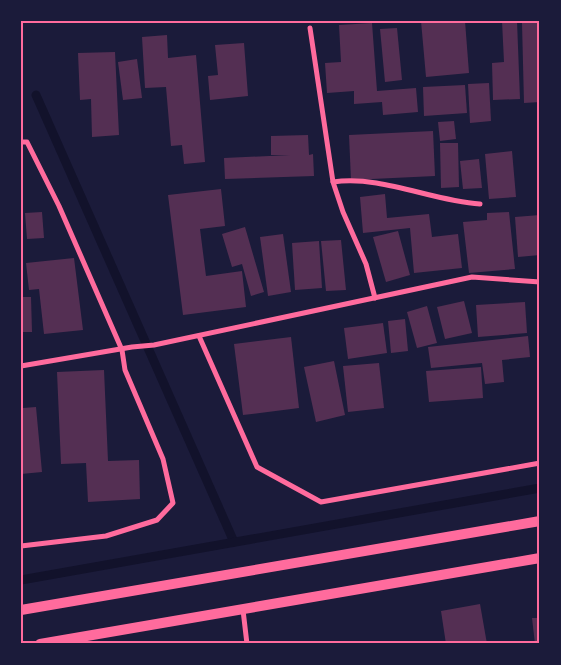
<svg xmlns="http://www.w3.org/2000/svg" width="561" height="665" viewBox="0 0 561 665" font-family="'Work Sans',sans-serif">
<rect width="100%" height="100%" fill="#1b1b3a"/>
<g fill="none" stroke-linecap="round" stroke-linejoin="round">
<g stroke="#12122b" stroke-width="9">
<path d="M36 95 234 542"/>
<path d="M21 580 540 488"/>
</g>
</g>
<g fill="#542f53">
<path d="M421 21H465L469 73 426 77Z"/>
<path d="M502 21H517L520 99 493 100 492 63 504 62Z"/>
<path d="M540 22V102L524 103 522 23Z"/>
<path d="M372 23 377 91 416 88 418 112 383 115 382 102 354 104V91L327 93 325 63 341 62 339 25Z"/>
<path d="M397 28 402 80 385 82 380 29Z"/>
<path d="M167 35 168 58 196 55 205 162 184 164 182 145 171 146 166 87 145 88 142 37Z"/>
<path d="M244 43 248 96 210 100 208 76 218 75 215 45Z"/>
<path d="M115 52 119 135 92 137 91 99 80 100 78 53Z"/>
<path d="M137 59 142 98 123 100 118 62Z"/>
<path d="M489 83 491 121 470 123 468 84Z"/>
<path d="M465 85 467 113 424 116 423 87Z"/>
<path d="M454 121 456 139 440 141 438 122Z"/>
<path d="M433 131 435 176 351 180 349 135Z"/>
<path d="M308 135 309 155 313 154 314 176 225 179 224 158 290 155H271V136Z"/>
<path d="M440 143H458L459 187 441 188Z"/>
<path d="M512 151 516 197 489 199 485 154Z"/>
<path d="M479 159 482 188 463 189 460 161Z"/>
<path d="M221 189 225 226 200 229 206 276 242 271 246 307 183 315 168 195Z"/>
<path d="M385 194 387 218 429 214 432 237 458 234 462 268 414 273 410 228 363 233 360 197Z"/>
<path d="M42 212 44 238 27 239 25 213Z"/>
<path d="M509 212 515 269 469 273 463 222 487 220V213Z"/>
<path d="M540 215V255L518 257 515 217Z"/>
<path d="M245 227 264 292 251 296 242 264 232 267 222 234Z"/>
<path d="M398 231 410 275 386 282 373 237Z"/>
<path d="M283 234 291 292 268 296 260 237Z"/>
<path d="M341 240 346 290 326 291 321 241Z"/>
<path d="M319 241 322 288 295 290 292 243Z"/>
<path d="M74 258 83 330 44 334 39 289 29 290 26 263Z"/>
<path d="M21 297H31L32 332H21Z"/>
<path d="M464 301 472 333 445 339 437 307Z"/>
<path d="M525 302 527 333 478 337 476 305Z"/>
<path d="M427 306 437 343 417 348 407 312Z"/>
<path d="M405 319 408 351 391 353 388 321Z"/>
<path d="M383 323 387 353 348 359 344 328Z"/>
<path d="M528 336 530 357 502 360 504 382 485 384 482 363 431 368 428 347Z"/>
<path d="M291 337 299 408 243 415 234 344Z"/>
<path d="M334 361 345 415 316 422 304 367Z"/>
<path d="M379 363 384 408 348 412 343 366Z"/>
<path d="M481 367 483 398 429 402 426 371Z"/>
<path d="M104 370 108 461 139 460 140 499 88 502 86 463 61 464 57 372Z"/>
<path d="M21 400 23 408 36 407 42 472 21 474Z"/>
<path d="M480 604 487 644H446L441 611Z"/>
<path d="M532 618H540V644H535Z"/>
</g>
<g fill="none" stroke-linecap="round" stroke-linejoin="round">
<g stroke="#ff6b9d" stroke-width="5">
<path d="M310 28 333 182 343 212 366 264 375 298"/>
<path d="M21 142H27L59 206 122 350 125 370 163 459 173 503 157 520 106 536 21 546"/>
<path d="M333 182C382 175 431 201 480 204"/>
<path d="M199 336 257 467 321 502 540 463"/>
<path d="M21 366 132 347 154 345 472 277 540 282"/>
<path d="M243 610 247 644"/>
</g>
<g stroke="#ff6b9d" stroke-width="10">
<path d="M21 610 540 521"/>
<path d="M40 644 540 558"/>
</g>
</g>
<rect width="561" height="665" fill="none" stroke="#1b1b3a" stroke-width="45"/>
<rect x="22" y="22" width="516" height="620" fill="none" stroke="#ff6b9d" stroke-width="2"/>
</svg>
